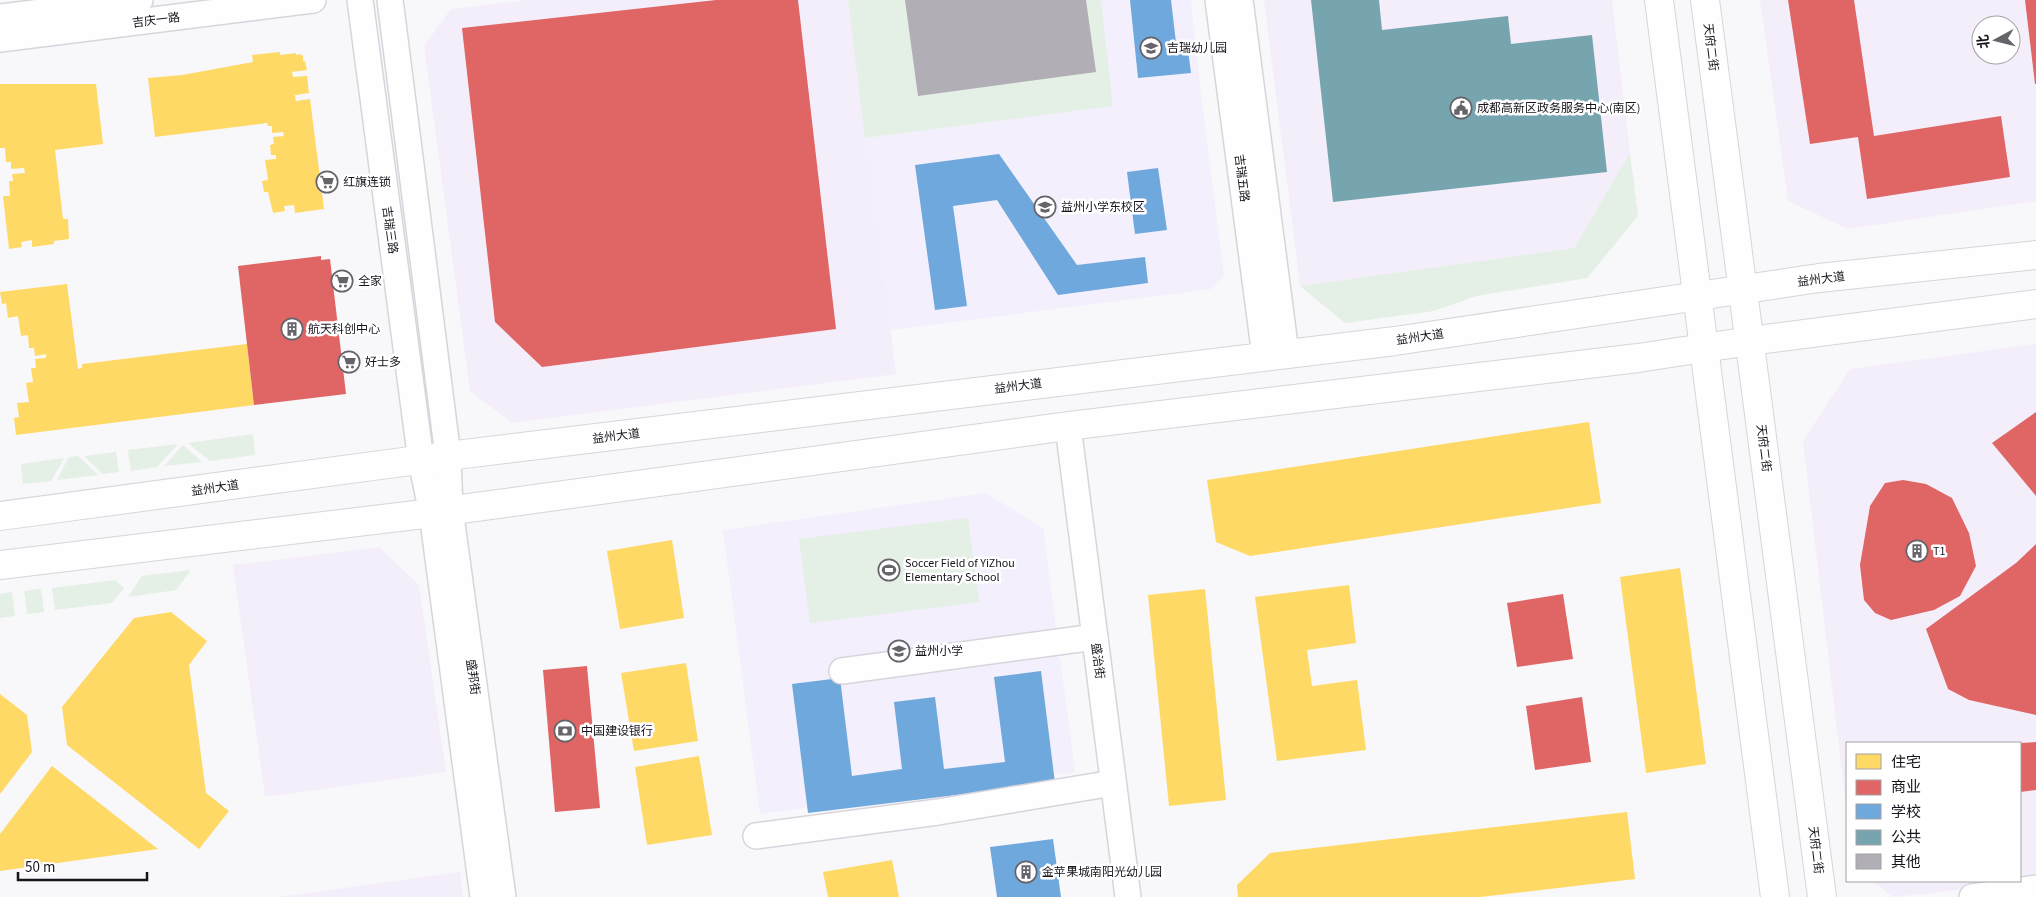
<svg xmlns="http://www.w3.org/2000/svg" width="2036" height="897" viewBox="0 0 2036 897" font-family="'Source Sans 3','Noto Sans SC',sans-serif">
<rect width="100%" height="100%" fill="#f8f7fa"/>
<g fill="#f4eefb" fill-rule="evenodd">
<path d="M527 0H848L896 374 512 423 470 391 424 46 451 9Z"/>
<path d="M1264 0H1612L1630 153 1574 248 1300 286Z"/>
<path d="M1760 0H2036V201L1848 229 1788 201ZM1981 25H2011V55H1981Z"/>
<path d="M2036 344V879L1933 893 1893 897 1872 881H2020V743H1847V815L1803 441 1850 369Z"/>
<path d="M379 547 419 585 446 772 265 797 233 565Z"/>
<path d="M460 872 463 897H279Z"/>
</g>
<g fill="#f4effc">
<path d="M1101 0H1191L1201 95 1224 276 1211 289 890 330 865 138 1113 106Z"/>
<path d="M986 493 1043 528 1075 772 760 814 723 530Z"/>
</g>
<g fill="#e4efe5">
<path d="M848 0H1101L1113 106 865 138Z"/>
<path d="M1630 153 1638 216 1587 278 1476 296 1434 311 1345 323 1300 286 1574 248Z"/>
<path d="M253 434 255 455 210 461 188 443Z"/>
<path d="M178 444 157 467 131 471 128 450Z"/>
<path d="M183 445 202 462 164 466Z"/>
<path d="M116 452 119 472 103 474 84 456Z"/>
<path d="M78 456 98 475 57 480 69 457Z"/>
<path d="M64 458 51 481 23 484 21 464Z"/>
<path d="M968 518 979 602 810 623 799 539Z"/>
<path d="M191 570 176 590 128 597 142 576Z"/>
<path d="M115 580 124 588 112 603 55 610 52 588Z"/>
<path d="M41 589 44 612 27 614 24 591Z"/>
<path d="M12 592 15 616 0 618V594Z"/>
</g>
<g fill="#ffd966">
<path d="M280 52V55L296 53V55L300 54 303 56V61H305L307 70 292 72 293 77 307 76 309 93 295 95 296 101 310 99 324 209 295 213 294 205 284 206 285 211 273 213 268 192H264L262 181 268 180 265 160 276 159V155H271L270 145 274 144 273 137 284 136 283 132 272 133V126H268L267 123 155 137 148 78 182 75 253 62 252 55Z"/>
<path d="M0 84H96L103 144 55 150 63 219H68L69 239 54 241V244L32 247V240L21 242 22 247 9 249 3 196H10L9 181H13L12 174 25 173 24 168 11 169V162H6L5 148H0Z"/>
<path d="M67 284 78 369 82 368V364L247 344 254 405 16 435 14 418 19 417 17 403 29 402 26 383 33 382 31 368H36L35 359 46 358V354L35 356 34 348H29L28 335 21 336 18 316 8 318 6 303 2 304 0 292Z"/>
<path d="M1589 422 1601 503 1250 556 1216 542 1207 480Z"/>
<path d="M672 540 684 618 620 629 607 551Z"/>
<path d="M1680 568 1706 764 1646 773 1620 577Z"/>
<path d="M1349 585 1356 643 1307 650 1312 686 1357 680 1366 750 1277 761 1255 597Z"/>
<path d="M1205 589 1226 800 1169 806 1148 595Z"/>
<path d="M171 612 207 641 189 665 206 793 229 811 199 849 67 745 62 707 134 618Z"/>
<path d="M686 663 698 741 634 751 621 673Z"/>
<path d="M0 694 27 715 32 752 0 794Z"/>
<path d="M699 756 712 835 647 845 635 767Z"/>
<path d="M52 766 158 849 0 871V834Z"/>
<path d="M1627 812 1635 879 1480 897H1238L1237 885 1270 853Z"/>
<path d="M892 860 899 897H828L823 872Z"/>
</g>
<g fill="#e06666">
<path d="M716 0H798L836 329 542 367 495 322 462 28Z"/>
<path d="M1788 0H1854L1874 136 2001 116 2010 177 1867 199 1858 137 1810 144Z"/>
<path d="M2025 0H2036V84H2035Z"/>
<path d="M321 256V260L330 259 346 394 254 405 238 266Z"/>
<path d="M2036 412V496L1992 443Z"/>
<path d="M1903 480 1926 484 1952 498 1969 533 1976 566 1960 596 1934 610 1891 620 1875 613 1864 600 1860 565 1870 506 1885 483Z"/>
<path d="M2036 544V715L1969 700 1948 689 1926 629 2016 563Z"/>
<path d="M1563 594 1573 659 1517 667 1507 603Z"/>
<path d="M587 666 600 808 555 812 543 670Z"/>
<path d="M1582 697 1591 762 1535 770 1526 706Z"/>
<path d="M2036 742V790L2020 792V743Z"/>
</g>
<g fill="#6fa8dc">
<path d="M1130 0H1171L1177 51 1188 50 1191 73 1138 78Z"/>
<path d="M999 154 1077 265 1145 257 1148 283 1058 295 997 200 953 206 967 306 935 310 915 165Z"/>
<path d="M1158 168 1167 230 1135 234 1127 172Z"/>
<path d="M1041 671 1055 783 808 813 792 684 840 678 852 776 902 769 894 702 935 697 944 769 1005 762 994 677Z"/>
<path d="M1053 839 1061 897H997L990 847Z"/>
</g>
<path fill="#76a5af" d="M1311 0H1379L1382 30 1508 16 1511 44 1592 35 1607 172 1333 202Z"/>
<path fill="#b1aeb5" d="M905 0H1086L1096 72 918 96Z"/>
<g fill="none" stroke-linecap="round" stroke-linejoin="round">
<g stroke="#d7d4db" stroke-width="28">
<g id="minor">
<path d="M360 0 421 461 432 513 483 897"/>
<path d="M390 0 448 456 450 509 503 897"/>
<path d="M1218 0 1265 356"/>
<path d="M1240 0 1286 353"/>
<path d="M0 17 140 0"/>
<path d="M0 39 313 0"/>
<path d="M1068 426 1128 897"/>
<path d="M842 671 1095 637"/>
<path d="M756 836 938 812 1113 783"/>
<path d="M1972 897 2036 888"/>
</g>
</g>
<g stroke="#d7d4db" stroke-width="30">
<g id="major">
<path d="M1659 0 1775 897"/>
<path d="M1705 0 1822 897"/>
<path d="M0 516 448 456 1395 341 1819 278 2036 255"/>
<path d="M0 565 432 513 1068 426 1638 358 1750 341 2036 304"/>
</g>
</g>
<use href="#minor" stroke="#fefefe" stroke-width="25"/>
<use href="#major" stroke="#fefefe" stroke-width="28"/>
</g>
<defs>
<g id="school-ring" transform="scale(1.125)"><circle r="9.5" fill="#fff" stroke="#66636a" stroke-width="1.5"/><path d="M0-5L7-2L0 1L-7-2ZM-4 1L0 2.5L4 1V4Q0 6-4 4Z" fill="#66636a"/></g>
<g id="civic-ring" transform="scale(1.125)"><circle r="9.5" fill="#fff" stroke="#66636a" stroke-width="1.5"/><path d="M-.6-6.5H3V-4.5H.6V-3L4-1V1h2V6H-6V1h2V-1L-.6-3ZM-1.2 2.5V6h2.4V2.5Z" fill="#66636a"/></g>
<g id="supermarket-ring" transform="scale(1.125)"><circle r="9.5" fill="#fff" stroke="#66636a" stroke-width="1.5"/><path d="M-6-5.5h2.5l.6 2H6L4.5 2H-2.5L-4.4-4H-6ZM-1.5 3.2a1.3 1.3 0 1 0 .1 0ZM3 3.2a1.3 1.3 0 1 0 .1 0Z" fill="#66636a"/></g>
<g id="building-ring" transform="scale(1.125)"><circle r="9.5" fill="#fff" stroke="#66636a" stroke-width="1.5"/><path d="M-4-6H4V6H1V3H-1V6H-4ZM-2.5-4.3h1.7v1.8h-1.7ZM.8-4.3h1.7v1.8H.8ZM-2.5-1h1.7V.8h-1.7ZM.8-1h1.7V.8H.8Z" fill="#66636a"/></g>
<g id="stadium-ring" transform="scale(1.125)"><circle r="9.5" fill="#fff" stroke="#66636a" stroke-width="1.5"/><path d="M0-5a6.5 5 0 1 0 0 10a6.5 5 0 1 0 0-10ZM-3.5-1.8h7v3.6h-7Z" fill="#66636a"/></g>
<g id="bank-ring" transform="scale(1.125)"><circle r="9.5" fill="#fff" stroke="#66636a" stroke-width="1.5"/><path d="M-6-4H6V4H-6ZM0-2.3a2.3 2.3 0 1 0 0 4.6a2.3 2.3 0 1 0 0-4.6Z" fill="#66636a"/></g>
</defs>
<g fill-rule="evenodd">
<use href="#school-ring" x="1151" y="48"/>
<use href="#civic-ring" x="1461" y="108"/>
<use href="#supermarket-ring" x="327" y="182"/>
<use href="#school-ring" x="1045" y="207"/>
<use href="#supermarket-ring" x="342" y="281"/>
<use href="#building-ring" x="292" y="329"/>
<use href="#supermarket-ring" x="349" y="362"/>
<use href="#building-ring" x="1917" y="551"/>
<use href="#stadium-ring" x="889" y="570"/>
<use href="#school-ring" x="899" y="651"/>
<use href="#bank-ring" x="565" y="731"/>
<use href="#building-ring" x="1026" y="872"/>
</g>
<g text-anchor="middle" stroke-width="5" stroke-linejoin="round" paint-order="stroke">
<g font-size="12" fill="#17131c" stroke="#fff">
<text transform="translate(156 20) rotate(-7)" y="4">吉庆一路</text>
<text transform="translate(1711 47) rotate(83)" y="4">天府二街</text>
<text transform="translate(1242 178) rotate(83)" y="4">吉瑞五路</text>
<text transform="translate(390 230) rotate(82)" y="4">吉瑞三路</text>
<text transform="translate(1821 279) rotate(-7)" y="4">益州大道</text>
<text transform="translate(1420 337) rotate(-8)" y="4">益州大道</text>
<text transform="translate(1018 386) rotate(-7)" y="4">益州大道</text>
<text transform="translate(616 436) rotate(-7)" y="4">益州大道</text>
<text transform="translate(1764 448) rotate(83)" y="4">天府二街</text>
<text transform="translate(215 488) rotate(-8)" y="4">益州大道</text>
<text transform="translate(1098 661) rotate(83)" y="4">盛治街</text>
<text transform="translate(473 677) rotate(82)" y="4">盛邦街</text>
<text transform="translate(1816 850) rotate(83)" y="4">天府二街</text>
</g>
<g font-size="12" fill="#17131c" stroke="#fff" text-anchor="start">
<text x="1167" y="52">吉瑞幼儿园</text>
<text x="1477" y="112">成都高新区政务服务中心(南区)</text>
<text x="343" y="186">红旗连锁</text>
<text x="1061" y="211">益州小学东校区</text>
<text x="358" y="285">全家</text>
<text x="308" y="333">航天科创中心</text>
<text x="365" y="366">好士多</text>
<text x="1933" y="555">T1</text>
<text x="905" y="567">Soccer Field of YiZhou<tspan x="905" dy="14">Elementary School</tspan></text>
<text x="915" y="655">益州小学</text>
<text x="581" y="735">中国建设银行</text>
<text x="1042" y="876">金苹果城南阳光幼儿园</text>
</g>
</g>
<rect x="1846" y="742" width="175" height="140" fill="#ffffff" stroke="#a2a1a4"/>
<rect x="1856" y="754" width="25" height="15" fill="#ffd966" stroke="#a2a1a4"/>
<text x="1891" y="767" font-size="15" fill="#17131c">住宅</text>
<rect x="1856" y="780" width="25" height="15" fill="#e06666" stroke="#a2a1a4"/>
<text x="1891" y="792" font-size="15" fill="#17131c">商业</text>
<rect x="1856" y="804" width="25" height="15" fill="#6fa8dc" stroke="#a2a1a4"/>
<text x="1891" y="817" font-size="15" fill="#17131c">学校</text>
<rect x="1856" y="830" width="25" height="15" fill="#76a5af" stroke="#a2a1a4"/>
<text x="1891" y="842" font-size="15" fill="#17131c">公共</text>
<rect x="1856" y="854" width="25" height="15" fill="#b1aeb5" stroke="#a2a1a4"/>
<text x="1891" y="867" font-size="15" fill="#17131c">其他</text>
<g transform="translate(1996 40) rotate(263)"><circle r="24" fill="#ffffff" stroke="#a2a1a4"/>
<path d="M0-4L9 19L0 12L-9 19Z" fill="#66636a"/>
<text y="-8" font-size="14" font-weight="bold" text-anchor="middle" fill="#17131c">北</text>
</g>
<path d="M18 872v8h129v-8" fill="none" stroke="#17131c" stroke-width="2.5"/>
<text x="25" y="872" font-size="15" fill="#17131c" stroke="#ffffff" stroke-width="4" paint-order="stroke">50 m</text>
</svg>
